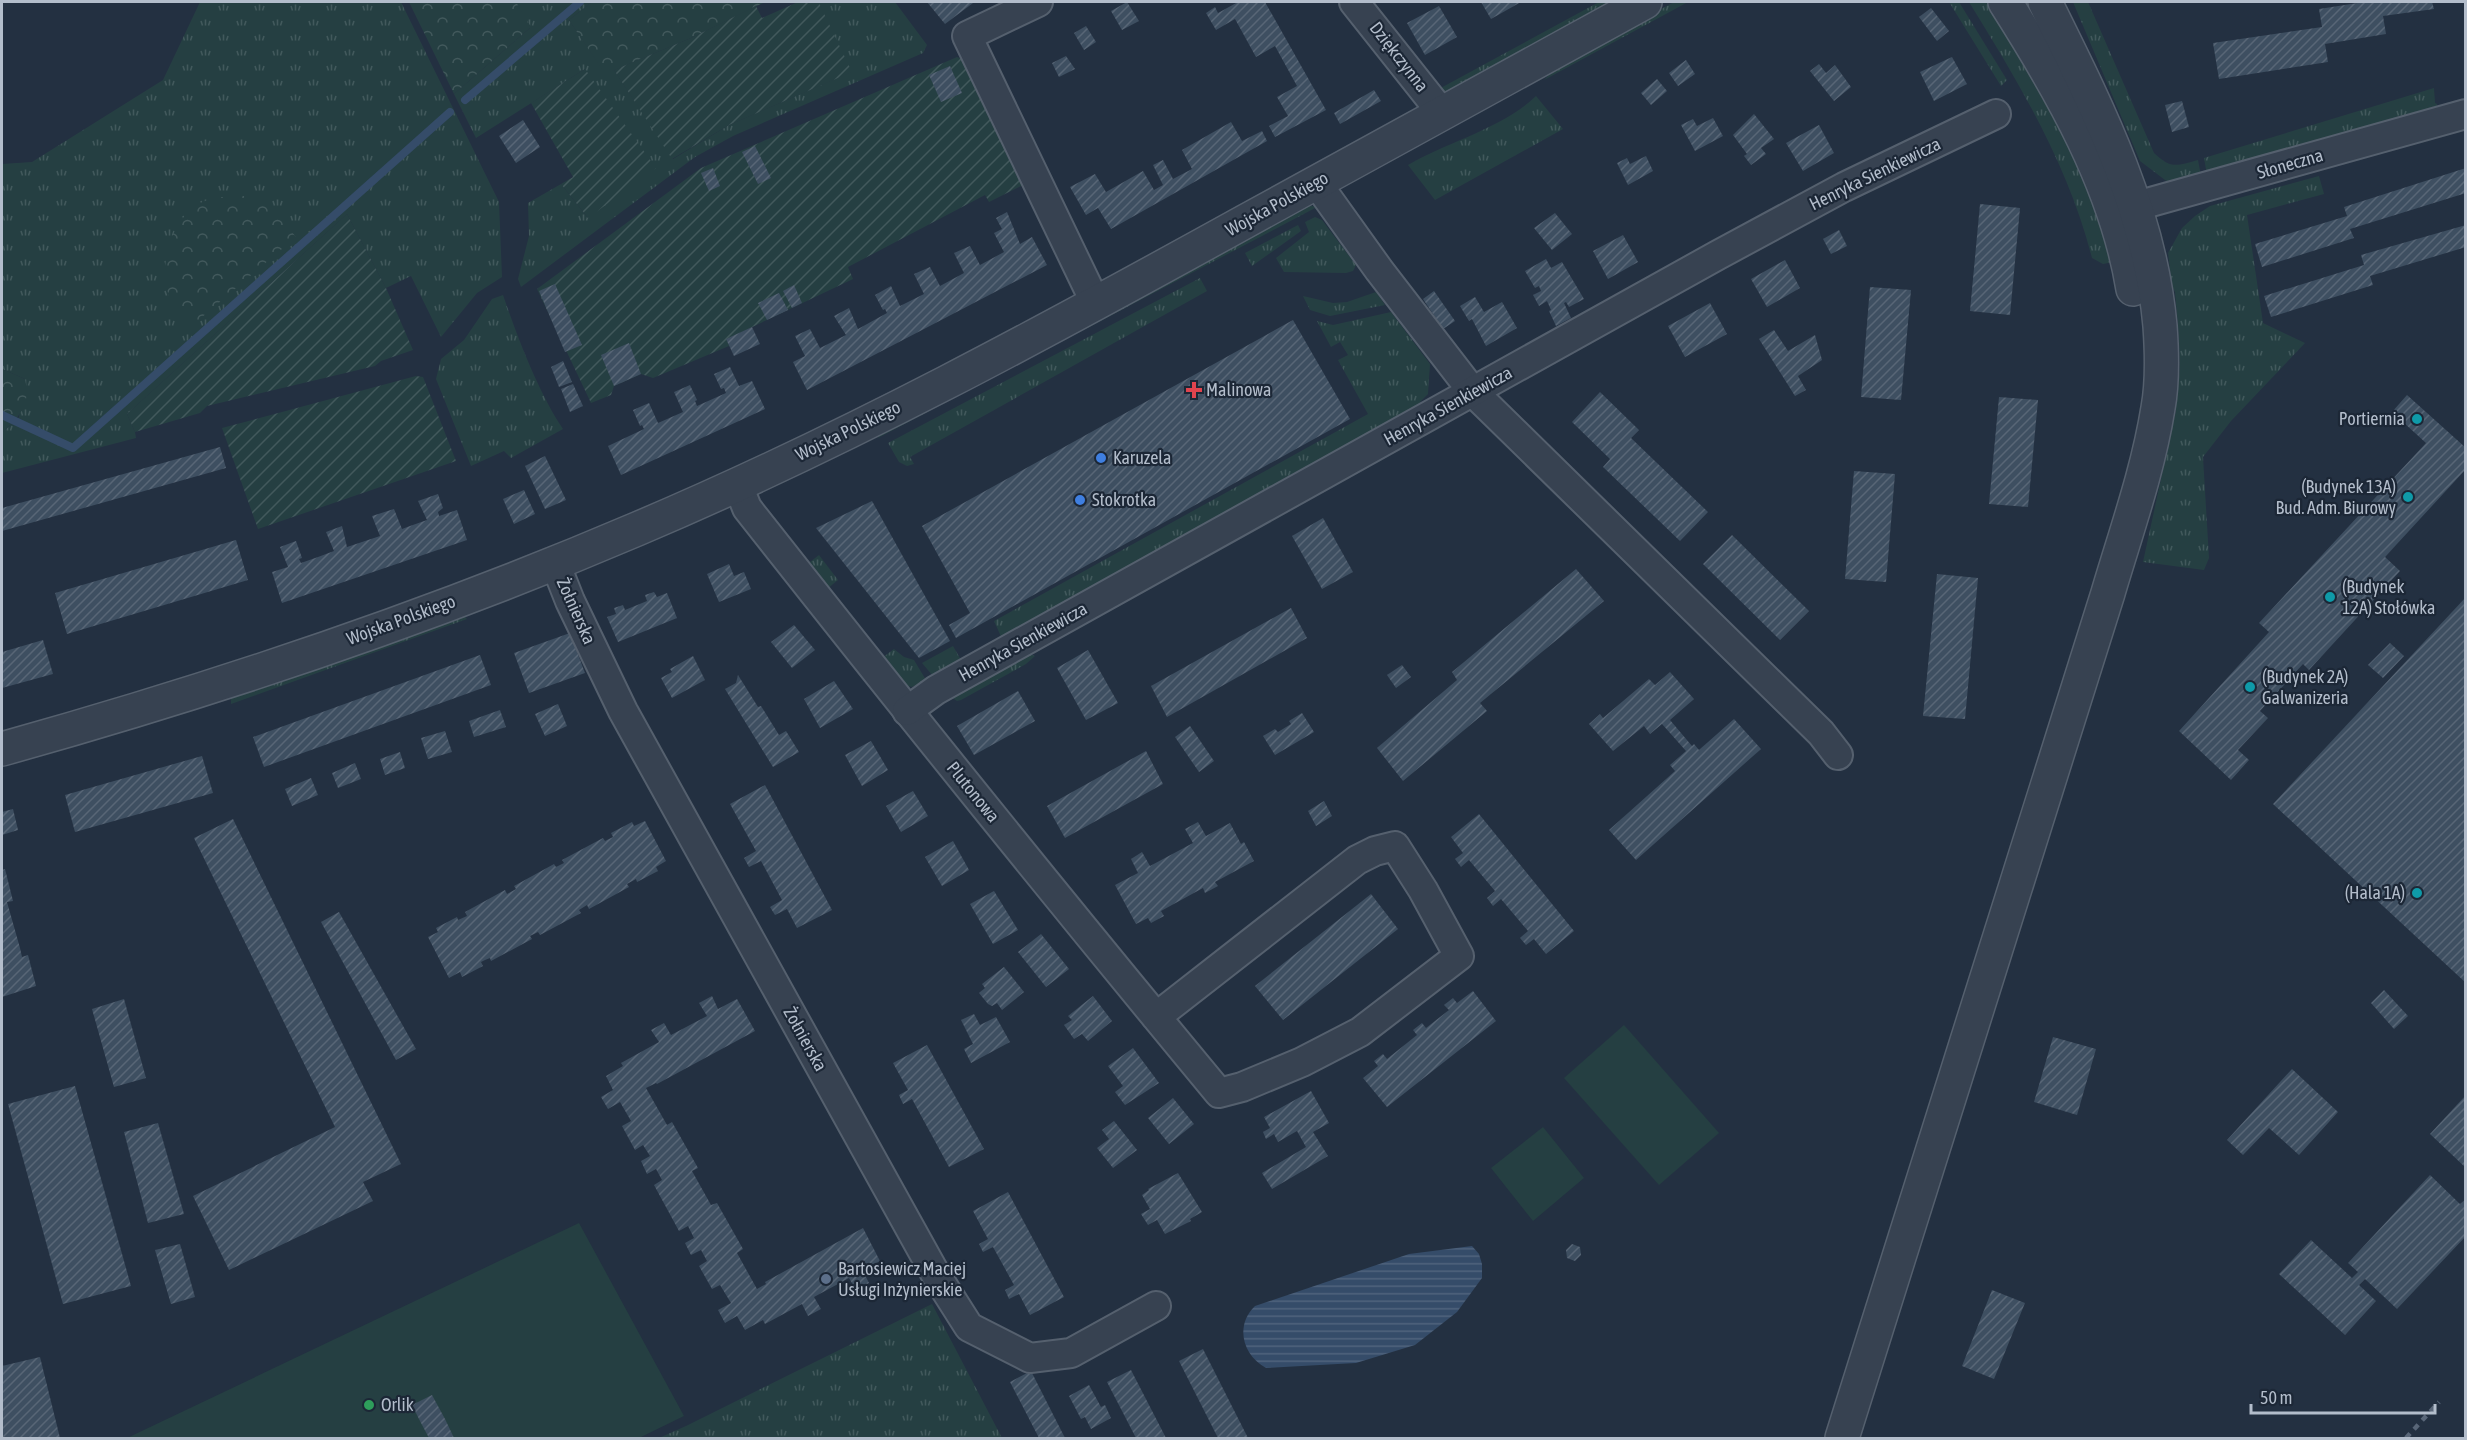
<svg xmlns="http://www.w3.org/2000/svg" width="2467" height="1440" viewBox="0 0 2467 1440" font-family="'Asap Condensed',sans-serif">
<defs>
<pattern id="grass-tufts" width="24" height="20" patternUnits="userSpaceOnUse" patternTransform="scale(1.5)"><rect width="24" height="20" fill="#253f42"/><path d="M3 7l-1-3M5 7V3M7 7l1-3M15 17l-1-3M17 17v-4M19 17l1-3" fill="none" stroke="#42595c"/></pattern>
<pattern id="forest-crowns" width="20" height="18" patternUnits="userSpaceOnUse" patternTransform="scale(1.5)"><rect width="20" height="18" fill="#253f42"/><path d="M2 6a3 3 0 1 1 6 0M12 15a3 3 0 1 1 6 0" fill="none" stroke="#42595c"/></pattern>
<pattern id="garden-furrows" width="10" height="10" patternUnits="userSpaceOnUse" patternTransform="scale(1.5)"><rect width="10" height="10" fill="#253f42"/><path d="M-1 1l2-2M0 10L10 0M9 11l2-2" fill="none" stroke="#42595c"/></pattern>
<pattern id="water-rules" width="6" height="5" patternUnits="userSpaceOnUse" patternTransform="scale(1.5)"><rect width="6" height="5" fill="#354c69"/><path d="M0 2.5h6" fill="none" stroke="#50647d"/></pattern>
<pattern id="building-hatch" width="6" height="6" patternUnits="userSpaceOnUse" patternTransform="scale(1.5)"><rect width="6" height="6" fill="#3e4f61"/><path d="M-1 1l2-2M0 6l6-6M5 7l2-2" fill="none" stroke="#586676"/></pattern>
</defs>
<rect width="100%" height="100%" fill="#233041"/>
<g fill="url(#grass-tufts)">
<path d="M200 2H401L499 202 502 277 477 293 441 337 411 276 386 288 347 214 127 414 135 432 136 438 2 473V433L19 417 25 379 2 369V164L32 162 163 80Z"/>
<path d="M516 2H592L569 20 605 73 614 70 673 159 729 125 851 72 816 2H895L927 45 923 53 733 136 695 157 521 287 518 279 529 236 528 203 561 184 588 218 585 69 476 138 454 94 530 28Z"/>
<path d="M1599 2H1617L1445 94 1437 90Z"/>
<path d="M1674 2H1688L1544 80 1560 64Z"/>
<path d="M1949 2H1959L2007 80 2001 86Z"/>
<path d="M1969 2H1990L2075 143 2118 261 2103 264 2092 258C2068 164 2019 83 1969 2Z"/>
<path d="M2073 2H2088L2154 153C2171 169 2176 166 2198 160L2201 176 2169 183 2140 161Z"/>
<path d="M2434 88 2435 103 2437 104 2435 114 2207 175 2204 158Z"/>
<path d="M1536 96 1563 129 1435 200 1408 165C1447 142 1503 128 1536 96Z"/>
<path d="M2319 176 2324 194 2247 215 2263 323 2305 343 2231 421 2203 457 2209 558 2204 570 2143 562 2176 410 2174 399C2185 377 2177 318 2175 292L2172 286 2168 253 2182 228 2195 216 2210 206Z"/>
<path d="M1307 205 1317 207 878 438 880 432Z"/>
<path d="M1315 217 1322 220 1356 265 1353 271 1346 273 1284 272 1276 258 1309 232 1305 222Z"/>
<path d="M1298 225 1301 231 1252 266 1245 253Z"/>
<path d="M1200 278 1207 291 910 457 914 464 907 466 899 462 888 443Z"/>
<path d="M1376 292 1385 305 1330 316 1310 310 1303 296 1333 303 1347 302Z"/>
<path d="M503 295C517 336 539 394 563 429L511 458 504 451 471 466 436 379 441 359 464 340 492 299Z"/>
<path d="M1391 312 1430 364 1428 394 1420 402 1423 408 1003 641 994 621 1368 414 1338 360 1348 355 1340 342 1331 347 1317 321 1333 325Z"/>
<path d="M819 555 838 580 827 589 806 565Z"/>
<path d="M461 613 467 619 231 704V694Z"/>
<path d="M953 646 961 660 933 676 922 663Z"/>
<path d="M894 649 904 657 914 660 926 680 912 687 904 685 882 658Z"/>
<path d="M1023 652 1035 656 1026 664 961 700 957 701 947 694Z"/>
<path d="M932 1304 1002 1438H659L686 1426Z"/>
</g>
<g fill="url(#forest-crowns)">
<path d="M409 2H516L531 27 454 94Z"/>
<path d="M592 2H765L691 38 605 74 569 20Z"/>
<path d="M245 196C273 205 279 214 296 237L194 324C148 303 162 224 200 203 215 196 230 196 245 196Z"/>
<path d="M2 369 25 379C31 405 20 416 2 433Z"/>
</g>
<g fill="#253f42">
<path d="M1624 1025 1719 1133 1659 1185 1564 1078Z"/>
<path d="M1543 1127 1584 1178 1533 1221 1491 1168Z"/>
<path d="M579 1223 684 1416 639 1438H127Z"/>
</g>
<g fill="url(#garden-furrows)">
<path d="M798 2 819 3 852 72 729 125 672 159 614 70 691 38 756 6 762 18Z"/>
<path d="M957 57 971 63 1027 183 989 202 985 195 848 267 853 279 727 339 729 346 653 378 641 374 614 386 611 395 591 403 537 289 701 168Z"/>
<path d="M585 69 656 168 588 218 561 184 573 177 531 103Z"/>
<path d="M347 214 386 288 413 350 381 361 375 366 207 406 200 413 135 432 127 414Z"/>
<path d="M416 376 423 377 456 461 258 529 222 428Z"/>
</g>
<path fill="url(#water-rules)" d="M1472 1246 1479 1254 1482 1264V1278L1457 1312 1415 1345 1356 1363 1266 1368C1242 1355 1235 1325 1255 1306L1409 1254Z"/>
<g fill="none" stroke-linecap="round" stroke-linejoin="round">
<g stroke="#354c69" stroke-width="8">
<path d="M465 100 580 2"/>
<path d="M2 415 73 448 450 112"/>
</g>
</g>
<g fill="url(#building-hatch)">
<path d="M927 2H972L973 3 945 24Z"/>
<path d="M1127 2 1139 21 1122 30 1111 11Z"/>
<path d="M1238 2H1265L1326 110 1275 137 1269 126 1288 116 1277 97 1297 86 1275 46 1256 57 1235 19 1216 30 1206 13 1215 7 1218 13Z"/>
<path d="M1481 2H1521L1491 19Z"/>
<path d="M2364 2H2432L2434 9 2383 16 2386 34 2325 44 2328 62 2219 79 2213 43 2322 27 2319 9Z"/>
<path d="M1439 6 1457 37 1425 55 1407 23Z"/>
<path d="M1931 8 1949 31 1937 41 1919 17Z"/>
<path d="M1086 26 1096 42 1084 50 1074 33Z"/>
<path d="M1066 56 1075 69 1059 77 1052 63Z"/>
<path d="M1952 57 1967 84 1934 101 1920 72Z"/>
<path d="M1686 60 1695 74 1678 86 1669 73Z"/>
<path d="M1819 64 1826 73 1835 65 1851 87 1834 101 1810 71Z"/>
<path d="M950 66 962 93 941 102 929 75Z"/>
<path d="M1657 79 1667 91 1651 105 1641 93Z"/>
<path d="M1374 90 1381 101 1340 124 1334 113Z"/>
<path d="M2182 101 2189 127 2172 132 2165 105Z"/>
<path d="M1754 114 1774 139 1761 148 1766 154 1751 165 1744 156 1747 154 1733 135Z"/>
<path d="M1713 118 1723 136 1695 151 1681 125 1693 119 1697 126Z"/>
<path d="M523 120 540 147 516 163 499 136Z"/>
<path d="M1231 122 1242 141 1262 131 1267 141 1111 229 1098 208 1086 215 1070 187 1095 174 1106 192 1143 171 1154 190 1163 185 1153 165 1163 160 1173 179 1192 169 1182 150Z"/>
<path d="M1819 125 1834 153 1803 171 1786 143Z"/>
<path d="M755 146 771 178 758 184 742 152Z"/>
<path d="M1646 156 1653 171 1628 185 1617 163 1627 158 1630 164Z"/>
<path d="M713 168 720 186 709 191 701 173Z"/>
<path d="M2466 168V193L2350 229 2354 238 2262 267 2255 244 2347 216 2344 207Z"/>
<path d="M1980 204 2020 208 2010 315 1970 311Z"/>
<path d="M1007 212 1020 244 1032 237 1047 265 807 390 793 362 805 356 795 336 810 329 820 348 846 335 834 316 849 308 858 329 887 313 885 309 883 310 875 295 891 286 900 306 924 294 914 274 930 267 940 286 964 273 954 253 970 246 980 265 1004 252 994 233 1002 229 996 218Z"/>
<path d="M1555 213 1572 234 1552 250 1534 228Z"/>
<path d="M2466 225V247L2370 276 2373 285 2271 317 2264 296 2364 265 2361 255Z"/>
<path d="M1839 230 1847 246 1831 254 1823 239Z"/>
<path d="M1623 235 1638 262 1608 279 1593 251Z"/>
<path d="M1546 259 1551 268 1562 262 1584 299 1569 307 1566 302 1564 303 1571 318 1556 326 1549 311 1551 310 1547 301 1539 306 1533 295 1541 291 1539 286 1535 288 1525 271Z"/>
<path d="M1785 260 1800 288 1767 307 1751 279Z"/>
<path d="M555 284 582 345 565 352 539 291Z"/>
<path d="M794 285 802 303 792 308 783 291Z"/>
<path d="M1870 287 1911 290 1901 400 1861 397Z"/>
<path d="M1434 291 1455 321 1443 329 1423 299Z"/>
<path d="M779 293 788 310 767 320 758 303Z"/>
<path d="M1475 297 1484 312 1502 302 1517 328 1486 346 1472 319 1469 321 1460 306Z"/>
<path d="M1710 303 1727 334 1685 357 1668 326Z"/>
<path d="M1293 320 1350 419 956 638 949 625 970 613 922 526Z"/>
<path d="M752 327 760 344 734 356 726 339Z"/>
<path d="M1774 330 1788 351 1815 335 1822 360 1798 376 1806 390 1795 396 1759 339Z"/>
<path d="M629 343 641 374 614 386 601 355Z"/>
<path d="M563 361 572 382 559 387 551 367Z"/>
<path d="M730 367 739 386 752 381 765 409 621 475 608 446 644 429 642 425 640 426 633 410 649 403 658 423 683 412 674 392 681 389 690 385 697 400 695 401 697 406 726 393 724 388 721 389 714 374Z"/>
<path d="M573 384 583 406 570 412 561 389Z"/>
<path d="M1600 392 1639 430 1631 438 1708 512 1680 541 1603 467 1610 459 1572 422Z"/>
<path d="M2407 395 2466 448V469L2385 557 2400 571 2309 670 2303 664 2260 711 2268 718 2238 750 2249 760 2231 780 2179 731 2269 632 2259 623 2426 443 2392 412Z"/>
<path d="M1999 397 2038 400 2028 507 1989 504Z"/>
<path d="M220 447 226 468 2 531V508Z"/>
<path d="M545 456 566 500 545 509 525 466Z"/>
<path d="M1854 471 1895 474 1886 582 1845 579Z"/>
<path d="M524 490 535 514 514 524 503 499Z"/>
<path d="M438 494 443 508 438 512 439 516 457 510 467 540 282 603 272 572 288 567 280 547 296 541 302 558 299 559 301 563 318 557 334 551 326 532 342 526 347 547 380 536 372 516 394 509 402 529 410 526 427 520 418 501Z"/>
<path d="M872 501 950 641 919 658 816 528Z"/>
<path d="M1323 518 1353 572 1322 589 1292 536Z"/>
<path d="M1732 535 1809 611 1780 640 1703 564Z"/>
<path d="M236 540 248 580 67 634 55 593Z"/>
<path d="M729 564 734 576 744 572 751 589 719 602 707 574Z"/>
<path d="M1576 569 1604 601 1480 703 1487 711 1403 781 1377 748 1457 680 1452 672Z"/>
<path d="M1937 574 1978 578 1965 719 1923 716Z"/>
<path d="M654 592 657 597 667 593 677 618 618 642 607 617 616 614 614 608 623 605 625 610 647 601 645 595Z"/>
<path d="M2466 597V983L2273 804Z"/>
<path d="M1291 608 1307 638 1167 717 1151 686Z"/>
<path d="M794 625 815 650 792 668 771 642Z"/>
<path d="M570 633 585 673 529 693 514 653Z"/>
<path d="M43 640 53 674 2 688V652Z"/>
<path d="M2390 643 2404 656 2383 678 2368 665Z"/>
<path d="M1088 650 1118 703 1086 720 1057 668Z"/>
<path d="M480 655 491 685 264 767 253 737Z"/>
<path d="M693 656 705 680 672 698 661 678 672 672 670 669Z"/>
<path d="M1402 665 1411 677 1396 688 1387 675Z"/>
<path d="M1670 672 1694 699 1670 720 1692 746 1694 744 1699 750 1734 719 1761 749 1636 860 1609 830 1675 771 1670 765 1686 751 1662 724 1650 734 1644 726 1613 751 1589 724 1600 714 1603 718 1649 679 1655 685Z"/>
<path d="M738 675 758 707 761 706 779 735 786 731 799 752 773 767 725 689 736 683Z"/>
<path d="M834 681 853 709 820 728 804 699Z"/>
<path d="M1018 691 1035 721 974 755 957 726Z"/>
<path d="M558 704 567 726 545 736 535 714Z"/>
<path d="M500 710 506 727 474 737 469 721Z"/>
<path d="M1302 713 1314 732 1275 755 1263 736 1275 729 1278 732 1291 724 1289 721Z"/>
<path d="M1190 726 1214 761 1199 772 1175 737Z"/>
<path d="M445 731 452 752 428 759 421 738Z"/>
<path d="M871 741 888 770 862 786 845 755Z"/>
<path d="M1146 751 1163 784 1065 838 1047 806Z"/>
<path d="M400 752 405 768 385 775 380 759Z"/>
<path d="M202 756 213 793 75 832 65 795Z"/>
<path d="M355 763 361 779 338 788 332 773Z"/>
<path d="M311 778 318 795 292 806 285 789Z"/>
<path d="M765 785 832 910 797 928 787 909 775 915 770 907 782 900 761 861 749 867 744 858 756 851 730 804Z"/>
<path d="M913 791 928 816 901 832 886 806Z"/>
<path d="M1324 801 1332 816 1316 826 1308 811Z"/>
<path d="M13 809 18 830 2 835V812Z"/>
<path d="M1479 814 1574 931 1546 954 1534 939 1526 945 1520 938 1528 931 1501 899 1493 906 1487 898 1495 891 1469 860 1461 867 1455 859 1463 853 1451 837Z"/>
<path d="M233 819 401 1164 363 1182 373 1201 229 1270 193 1196 335 1127 194 838Z"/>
<path d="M645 821 666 861 656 867 658 871 637 882 636 879 627 884 629 887 589 909 587 905 579 910 581 913 540 935 538 932 530 936 532 939 491 961 490 958 485 960 481 962 483 966 462 977 460 972 449 978 428 937 438 932 436 928 457 917 458 920 467 916 465 912 505 890 507 894 516 889 514 886 554 864 556 867 564 863 562 860 603 838 605 841 613 837 611 833 632 822 634 826Z"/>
<path d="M1198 822 1206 836 1230 823 1241 844 1244 842 1254 861 1215 882 1218 886 1205 893 1203 888 1161 911 1164 916 1151 923 1148 918 1136 924 1115 885 1138 873 1131 859 1142 852 1150 866 1193 843 1185 829Z"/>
<path d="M953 841 969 870 942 886 925 857Z"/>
<path d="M5 869 13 901 7 902 20 948 22 957 28 955 36 986 2 997V870Z"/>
<path d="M994 891 1018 930 993 944 970 904Z"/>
<path d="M1371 894 1398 929 1283 1020 1255 986Z"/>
<path d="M339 912 416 1049 396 1060 321 922Z"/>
<path d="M1041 934 1069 969 1046 987 1018 952Z"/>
<path d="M1004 967 1024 992 1002 1010 997 1003 992 1006 988 1004 979 993 985 988 982 984Z"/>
<path d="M2384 990 2408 1016 2394 1029 2371 1003Z"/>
<path d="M1473 991 1496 1021 1387 1107 1363 1078 1378 1066 1374 1061 1383 1054 1387 1059 1417 1035 1413 1030 1422 1023 1426 1028 1449 1010 1444 1005 1453 998 1457 1003Z"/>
<path d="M712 996 718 1009 737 999 755 1031 657 1084 656 1083 646 1088 667 1125 672 1122 698 1168 692 1171 711 1205 717 1203 743 1249 737 1253 757 1289 766 1284 765 1282 863 1228 880 1261 863 1271 869 1283 856 1290 849 1278 814 1297 821 1309 808 1316 802 1304 765 1324 763 1320 745 1330 737 1316 725 1323 718 1310 731 1303 720 1285 712 1289 699 1266 707 1261 701 1250 691 1255 685 1243 694 1238 688 1226 679 1231 654 1185 662 1180 656 1169 647 1174 641 1161 650 1156 643 1145 635 1150 622 1126 631 1121 620 1102 608 1109 601 1097 613 1090 606 1076 623 1066 621 1063 659 1042 651 1030 664 1023 671 1035 707 1016 699 1003Z"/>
<path d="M1093 996 1112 1021 1088 1041 1082 1034 1074 1039 1064 1025 1072 1020 1068 1016Z"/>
<path d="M124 999 146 1078 114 1087 92 1009Z"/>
<path d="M974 1014 980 1025 996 1017 1010 1042 971 1063 964 1049 973 1044 961 1020Z"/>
<path d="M2053 1037 2096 1049 2077 1115 2034 1102Z"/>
<path d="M927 1045 984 1149 949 1167 912 1099 903 1104 899 1095 908 1090 893 1063Z"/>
<path d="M1133 1048 1159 1083 1125 1105 1115 1092 1123 1086 1108 1066Z"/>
<path d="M2292 1069 2338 1112 2299 1155 2269 1128 2243 1155 2227 1140Z"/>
<path d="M75 1086 131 1286 63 1304 8 1104Z"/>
<path d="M1311 1091 1329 1123 1313 1132 1328 1156 1272 1189 1262 1173 1306 1147 1297 1131 1278 1142 1274 1134 1266 1139 1263 1132 1270 1128 1264 1117Z"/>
<path d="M2466 1095V1168L2430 1134Z"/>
<path d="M1173 1098 1194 1124 1169 1144 1148 1118Z"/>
<path d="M1114 1121 1137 1150 1113 1168 1097 1148 1109 1139 1102 1130Z"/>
<path d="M158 1123 184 1214 148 1223 124 1132Z"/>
<path d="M1178 1173 1202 1212 1190 1219 1191 1221 1165 1234 1157 1220 1148 1225 1141 1214 1150 1209 1142 1195 1149 1190 1148 1189Z"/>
<path d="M2430 1175 2460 1204 2466 1199V1236L2397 1309 2365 1279 2359 1285 2376 1301 2345 1335 2279 1274 2311 1240 2352 1278 2358 1272 2348 1263Z"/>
<path d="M1008 1192 1064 1297 1030 1315 1019 1294 1009 1299 1005 1290 1014 1285 993 1247 983 1252 979 1244 988 1239 973 1211Z"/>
<path d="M180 1244 195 1297 171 1304 155 1250Z"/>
<path d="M1572 1244 1580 1247 1581 1255 1575 1261 1567 1258 1566 1250Z"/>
<path d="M1992 1290 2025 1303 1994 1379 1962 1366Z"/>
<path d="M1203 1349 1248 1438H1218L1179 1361Z"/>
<path d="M40 1357 60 1438H2V1366Z"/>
<path d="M1131 1370 1166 1438H1136L1107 1382Z"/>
<path d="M1031 1371 1065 1438H1039L1010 1382Z"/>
<path d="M1089 1385 1101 1407 1105 1405 1111 1418 1091 1429 1085 1417 1081 1419 1069 1396Z"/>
<path d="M432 1395 445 1419 454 1438H429L420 1421 412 1405Z"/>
</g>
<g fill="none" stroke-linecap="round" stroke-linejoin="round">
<g stroke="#55606e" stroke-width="32">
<g id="minor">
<path d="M1038 2 967 36 1096 304"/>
<path d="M1354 2 1442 113"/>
<path d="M1316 182 1379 270 1473 392 1821 733 1838 755"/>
<path d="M2115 212 2466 114"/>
<path d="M737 483 747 508C902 705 1059 900 1219 1093L1242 1087 1302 1062 1360 1032 1459 956 1423 890 1395 846 1375 851 1357 860 1156 1017"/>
<path d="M555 563 570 601 623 711 936 1275 969 1327 1030 1358 1071 1353 1156 1306"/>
<path d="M907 711 936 690 1718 255 1844 187 1996 114"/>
</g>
</g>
<g stroke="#55606e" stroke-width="36">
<g id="tertiary">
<path d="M2005 2C2061 90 2116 185 2133 289"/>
<path d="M2 749C217 689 431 617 637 529 847 440 1047 331 1246 221 1379 148 1512 75 1645 2"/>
<path d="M1842 1438 2108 593C2126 532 2148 471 2158 408 2163 381 2162 354 2160 326 2150 210 2096 105 2045 2"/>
</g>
</g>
<use href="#minor" stroke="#374251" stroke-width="28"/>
<use href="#tertiary" stroke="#374251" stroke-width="33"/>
<path stroke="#596678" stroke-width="4.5" stroke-dasharray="6 6" stroke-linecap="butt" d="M2406 1438 2439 1402"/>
</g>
<path fill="#e0444e" stroke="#1c2736" stroke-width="2" d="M1191 381h6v6h6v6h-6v6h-6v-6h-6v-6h6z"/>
<g fill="#0f9aa8" stroke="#1c2736" stroke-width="2">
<circle cx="2417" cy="419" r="6"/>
<circle cx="2408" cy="497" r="6"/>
<circle cx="2330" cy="597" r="6"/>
<circle cx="2250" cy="687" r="6"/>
<circle cx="2417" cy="893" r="6"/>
</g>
<g fill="#3f7fe0" stroke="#1c2736" stroke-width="2">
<circle cx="1101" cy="458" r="6"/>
<circle cx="1080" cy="500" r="6"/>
</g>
<circle fill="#5c6f8a" stroke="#1c2736" stroke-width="2" cx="826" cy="1279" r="6"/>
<circle fill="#2e9e5b" stroke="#1c2736" stroke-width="2" cx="369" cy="1405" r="6"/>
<g text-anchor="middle" stroke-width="4.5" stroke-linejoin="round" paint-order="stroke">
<g font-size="18" fill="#b3bdcb" stroke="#1c2736">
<text transform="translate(1399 57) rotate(52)" y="6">Dziękczynna</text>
<text transform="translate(2290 164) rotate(-16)" y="6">Słoneczna</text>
<text transform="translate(1875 174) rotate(-26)" y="6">Henryka Sienkiewicza</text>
<text transform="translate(1277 204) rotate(-29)" y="6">Wojska Polskiego</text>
<text transform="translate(1448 406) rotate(-29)" y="6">Henryka Sienkiewicza</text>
<text transform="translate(848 431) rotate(-26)" y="6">Wojska Polskiego</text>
<text transform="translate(576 611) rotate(66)" y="6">Żołnierska</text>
<text transform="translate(401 620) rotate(-20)" y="6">Wojska Polskiego</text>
<text transform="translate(1023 642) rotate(-29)" y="6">Henryka Sienkiewicza</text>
<text transform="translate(973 792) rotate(51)" y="6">Plutonowa</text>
<text transform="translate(805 1039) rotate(61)" y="6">Żołnierska</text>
</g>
<g font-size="18" fill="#b3bdcb" stroke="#1c2736" text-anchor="start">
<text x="1206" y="396">Malinowa</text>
<text x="2405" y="425" text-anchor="end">Portiernia</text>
<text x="1113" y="464">Karuzela</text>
<text x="2396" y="493" text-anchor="end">(Budynek 13A)<tspan x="2396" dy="21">Bud. Adm. Biurowy</tspan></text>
<text x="1092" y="506">Stokrotka</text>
<text x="2342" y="593">(Budynek<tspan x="2342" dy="21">12A) Stołówka</tspan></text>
<text x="2262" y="683">(Budynek 2A)<tspan x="2262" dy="21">Galwanizeria</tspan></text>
<text x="2405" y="899" text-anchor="end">(Hala 1A)</text>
<text x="838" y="1275">Bartosiewicz Maciej<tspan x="838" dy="21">Usługi Inżynierskie</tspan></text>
<text x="381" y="1411">Orlik</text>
</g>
</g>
<rect width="2467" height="1440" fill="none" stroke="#b3bdcb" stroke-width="6"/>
<path d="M2251 1404v9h184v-9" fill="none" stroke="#b3bdcb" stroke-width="3"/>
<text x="2260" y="1404" font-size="18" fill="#b3bdcb" stroke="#1c2736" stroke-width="4.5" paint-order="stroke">50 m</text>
</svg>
